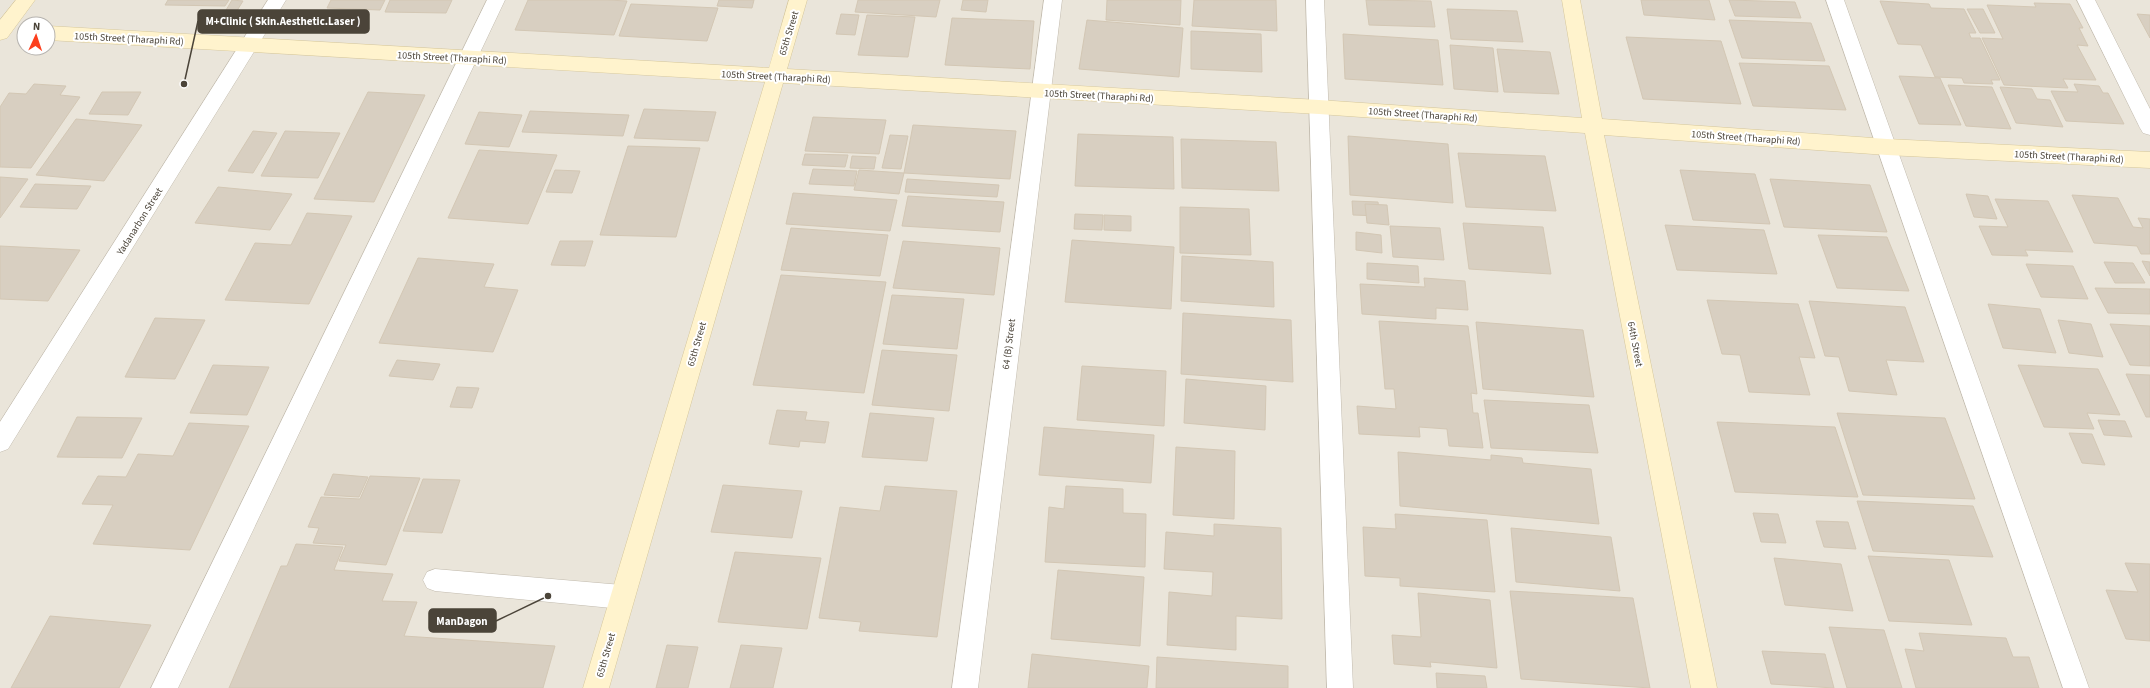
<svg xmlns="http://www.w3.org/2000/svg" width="2150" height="688" viewBox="0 0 2150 688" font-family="'Source Sans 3',sans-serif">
<rect width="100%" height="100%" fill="#f6f3ec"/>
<path fill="#eae5da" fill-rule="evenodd" d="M0 0H2150V688H0ZM24 24H48V48H24Z"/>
<g fill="#d8cfc1" stroke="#d3c7b4">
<path d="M168 0H229L225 6 165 5Z"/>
<path d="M232 0 243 1 233 17H222Z"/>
<path d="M331 0H385L380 10 327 8Z"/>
<path d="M390 0H452L446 13 385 12Z"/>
<path d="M528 0H608L627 1 614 35 515 30Z"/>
<path d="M719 0H754L752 8 717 6Z"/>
<path d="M858 0H940L936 17 855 12Z"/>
<path d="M963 0H988L986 12 961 10Z"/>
<path d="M1107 0H1181L1180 25 1106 20Z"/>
<path d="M1194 0H1276L1277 31 1192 26Z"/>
<path d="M1366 0 1431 1 1435 27 1369 25Z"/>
<path d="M1641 0H1709L1715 20 1644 15Z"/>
<path d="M1729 0 1795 2 1801 18 1735 16Z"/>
<path d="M1880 1 1929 4 1931 8 1964 9 1976 33H1969L1971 38H1980L2000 80H1991L1993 84 1964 83 1962 78 1935 77 1921 45 1898 44Z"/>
<path d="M2034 3 2070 4 2083 28H2079L2088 46 2077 45 2096 80 2063 79 2068 88 2004 85 1982 38 2003 39 1987 5 2036 7Z"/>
<path d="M631 4 718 8 707 41 619 36Z"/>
<path d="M1447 9 1517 11 1523 42 1451 39Z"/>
<path d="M1967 9H1983L1995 33H1980Z"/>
<path d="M841 14 859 15 855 35 836 34Z"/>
<path d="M2137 14 2150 15V38Z"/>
<path d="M867 15 915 17 908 57 858 55Z"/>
<path d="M952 18 1034 21 1030 69 945 65Z"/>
<path d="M1087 20 1183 28 1179 77 1079 69Z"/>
<path d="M1729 20 1811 23 1825 61 1742 58Z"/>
<path d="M1191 31 1261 34 1262 72 1191 69Z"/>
<path d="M1343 34 1438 40 1443 85 1345 79Z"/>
<path d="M1626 37 1721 41 1741 104 1643 99Z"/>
<path d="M1450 45 1493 48 1498 92 1454 89Z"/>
<path d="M1497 49 1550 52 1559 94 1504 92Z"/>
<path d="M1739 63 1829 66 1846 110 1753 106Z"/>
<path d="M1899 76 1940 78 1961 125 1919 124Z"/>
<path d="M34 84 66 86 60 95 80 97 31 168 0 167V107L9 93 26 94Z"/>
<path d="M2074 84 2099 86 2103 93H2108L2124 124 2066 121 2051 91 2078 92Z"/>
<path d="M1948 85 1992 87 2011 129 1966 126Z"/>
<path d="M2000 87 2032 89 2037 99 2050 100 2063 127 2016 123Z"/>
<path d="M102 92H141L128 115 89 114Z"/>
<path d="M368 92 425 95 374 202 314 199Z"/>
<path d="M644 109 716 112 708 141 634 138Z"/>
<path d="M530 111 629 115 623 136 522 132Z"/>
<path d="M479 112 522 115 509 147 465 144Z"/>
<path d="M813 117 886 120 879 154 805 151Z"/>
<path d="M76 119 142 125 104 181 36 175Z"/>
<path d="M913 125 1016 131 1010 179 904 173Z"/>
<path d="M253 131 277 133 253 173 228 171Z"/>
<path d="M285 131 340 133 318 178 261 176Z"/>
<path d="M1078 134 1173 137 1174 189 1075 186Z"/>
<path d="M890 135 908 136 901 169 882 168Z"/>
<path d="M1348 136 1448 144 1453 203 1350 195Z"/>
<path d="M1181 139 1276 142 1279 191 1182 188Z"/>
<path d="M628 146 700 148 676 237 600 235Z"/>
<path d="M479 150 557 155 528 224 448 218Z"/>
<path d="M1458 153 1545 156 1556 211 1466 207Z"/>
<path d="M805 154 848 155 845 167 802 165Z"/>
<path d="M852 156 876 157 874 169 850 168Z"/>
<path d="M813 169 857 171 854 186 809 184Z"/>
<path d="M555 170 580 171 572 193 546 192Z"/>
<path d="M859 170 904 173 899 194 854 190Z"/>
<path d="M1680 170 1755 174 1770 224 1693 220Z"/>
<path d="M0 177 28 179 0 218Z"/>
<path d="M907 179 999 185 997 197 905 192Z"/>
<path d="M1770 179 1870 185 1887 232 1784 227Z"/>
<path d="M35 184 91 186 77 209 20 207Z"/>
<path d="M218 187 292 194 270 230 195 223Z"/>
<path d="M793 193 897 200 890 231 786 224Z"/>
<path d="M1966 194 1988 196 1997 219 1974 217Z"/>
<path d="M2072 195 2118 198 2133 227 2143 228 2138 218 2150 219V254H2141L2137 246 2094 243Z"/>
<path d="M908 196 1004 202 1000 232 902 226Z"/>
<path d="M1995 199 2048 201 2073 252 2025 250 2028 256 1992 255 1979 226 2008 227Z"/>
<path d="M1352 201 1378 202 1380 216 1353 215Z"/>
<path d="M1365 204 1387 205 1389 225 1367 223Z"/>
<path d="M1180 207 1249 209 1251 255 1180 253Z"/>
<path d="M307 213 352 216 309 304 225 300 255 243 291 245Z"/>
<path d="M1075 214 1103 215 1102 230 1074 229Z"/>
<path d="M1104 215 1131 216V231L1104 230Z"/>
<path d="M1463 223 1543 227 1551 274 1469 269Z"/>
<path d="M1665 225 1764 230 1777 274 1677 270Z"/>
<path d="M1390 226 1440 228 1444 260 1393 257Z"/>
<path d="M791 228 888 235 880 276 781 270Z"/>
<path d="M1356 232 1381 235 1382 253 1356 250Z"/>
<path d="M1818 235 1887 237 1909 291 1837 288Z"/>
<path d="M1072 240 1174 247 1171 309 1065 302Z"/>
<path d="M560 241H593L585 266 551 265Z"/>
<path d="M903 241 1000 248 994 295 893 288Z"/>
<path d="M0 246 80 250 48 301 0 299Z"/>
<path d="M1182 256 1273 262 1274 307 1181 301Z"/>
<path d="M418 258 494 264 484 287 518 290 493 352 379 343Z"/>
<path d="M2142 261 2150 262V276Z"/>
<path d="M2104 262 2133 263 2145 283H2115Z"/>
<path d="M1367 263 1418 266 1419 283 1367 279Z"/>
<path d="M2026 264 2073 266 2088 299 2041 297Z"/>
<path d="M781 275 886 282 864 393 753 385Z"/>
<path d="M1424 278 1465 281 1468 310 1436 308V319L1362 314 1360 284 1425 287Z"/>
<path d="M2095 288 2150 289V314L2108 313Z"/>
<path d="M892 295 964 299 957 349 883 344Z"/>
<path d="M1707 300 1798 304 1815 358 1799 357 1810 395 1749 392 1740 355 1722 354Z"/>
<path d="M1809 301 1905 307 1924 362 1886 360 1897 395 1849 391 1839 357 1825 356Z"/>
<path d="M1988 304 2040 309 2056 353 2003 348Z"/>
<path d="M1183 313 1291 320 1293 382 1181 374Z"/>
<path d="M155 318 205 320 175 379 125 377Z"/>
<path d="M2058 320 2091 324 2103 357 2069 353Z"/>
<path d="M1379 321 1468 326 1477 394 1471 393 1473 413H1478L1483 448 1449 446 1447 429 1419 427 1420 437 1359 434 1357 406 1396 409 1394 389H1385Z"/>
<path d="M1476 322 1583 330 1594 397 1483 389Z"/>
<path d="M2110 324 2150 326V366L2130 365Z"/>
<path d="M882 350 957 355 949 411 872 405Z"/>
<path d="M397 360 440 364 433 380 389 376Z"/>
<path d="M213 365 269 367 247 415 190 413Z"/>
<path d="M2018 365 2098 369 2120 415 2087 413 2094 429 2044 427Z"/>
<path d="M1082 366 1166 371 1164 426 1077 420Z"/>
<path d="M2126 374 2150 375V417H2146Z"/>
<path d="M1186 379 1266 386 1265 430 1184 423Z"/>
<path d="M457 387 479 388 472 408 450 407Z"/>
<path d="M1484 400 1589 405 1598 453 1491 448Z"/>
<path d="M777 410 807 412 805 420 829 422 825 443 800 441 799 447 769 444Z"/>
<path d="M870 413 934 418 927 461 862 457Z"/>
<path d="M1837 413 1945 418 1975 499 1863 495Z"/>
<path d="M77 417 142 418 122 458 57 457Z"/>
<path d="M2098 420 2125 421 2132 437 2104 435Z"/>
<path d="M1717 422 1835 427 1858 497 1735 492Z"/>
<path d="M189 423 249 426 190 550 93 544 113 505 82 504 98 476 126 477 138 454 173 456Z"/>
<path d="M1044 427 1154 435 1151 483 1039 475Z"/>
<path d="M2069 433 2092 434 2105 465 2082 463Z"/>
<path d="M1176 447 1235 451 1234 519 1173 515Z"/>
<path d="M1398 452 1491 460V455L1522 458 1523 463 1591 469 1599 524 1400 506Z"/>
<path d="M333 474 368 477 359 497 324 495Z"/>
<path d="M370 476 420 478 386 565 339 561 346 545 313 543 319 528 308 527 321 497 360 499Z"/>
<path d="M423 479 460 480 442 533 403 531Z"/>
<path d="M723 485 802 491 792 538 711 532Z"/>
<path d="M885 486 957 491 937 637 859 631 861 622 819 618 840 507 880 511Z"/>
<path d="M1066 486 1123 489V513L1146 514 1145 567 1045 562 1049 507 1064 509Z"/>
<path d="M1857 501 1973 506 1993 557 1873 551Z"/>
<path d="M1753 513 1778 514 1786 543 1761 542Z"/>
<path d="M1395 514 1487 520 1495 592 1400 586V578L1365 576 1363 527 1396 529Z"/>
<path d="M1816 521 1848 522 1856 549 1824 547Z"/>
<path d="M1214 524 1281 528 1282 619 1236 616V650L1167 645 1169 592 1212 596 1213 572 1164 569 1166 532 1214 536Z"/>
<path d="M1511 528 1611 537 1620 591 1516 582Z"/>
<path d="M296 544 343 547 334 570 393 574 382 601 417 602 404 636 555 646 543 688H229L281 566H287Z"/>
<path d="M735 552 821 558 807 629 718 622Z"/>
<path d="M1868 556 1949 560 1972 625 1889 621Z"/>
<path d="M1774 558 1841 564 1853 611 1785 605Z"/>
<path d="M2125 563 2150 564V641L2126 639 2106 590 2138 592Z"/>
<path d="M1058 570 1144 577 1140 646 1051 639Z"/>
<path d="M1510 591 1633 598 1650 688 1521 679Z"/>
<path d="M1418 593 1490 600 1497 668 1430 662 1431 667 1394 664 1392 635 1421 637Z"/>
<path d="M50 616 151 625 119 688H11Z"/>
<path d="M1829 627 1884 630 1902 688H1847Z"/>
<path d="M1919 633 2006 638 2013 657H2029L2039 688H1916L1905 649 1924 651Z"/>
<path d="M667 645 698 647 688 688H656Z"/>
<path d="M741 645 782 648 773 688H730Z"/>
<path d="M1762 651 1825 654 1834 688 1771 684Z"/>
<path d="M1032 654 1149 666 1147 688H1028Z"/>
<path d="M1157 657 1288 666V688H1156Z"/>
<path d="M1436 673 1485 676 1487 688H1437Z"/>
</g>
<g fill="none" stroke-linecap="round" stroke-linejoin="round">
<g stroke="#c2bbae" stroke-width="1">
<path id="lane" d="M435 569 622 585 630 589 634 597 630 605 622 609 435 591 427 588 423 580 427 572Z"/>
</g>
<g stroke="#c2bbae" stroke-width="1">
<g id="street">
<path d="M268 0H286L8 449 0 452V422Z"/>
<path d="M487 0H505L178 688H151Z"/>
<path d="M1044 0H1062L978 688H952Z"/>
<path d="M1306 0H1324L1353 688H1327Z"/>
<path d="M1826 0H1844L2089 688H2063Z"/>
<path d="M2077 0H2095L2150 109V135L2143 133 2140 128Z"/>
</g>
</g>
<g stroke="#d6c79b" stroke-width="1">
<g id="secondary">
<path d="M16 0H35L7 38 0 40V20Z"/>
<path d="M789 0H807L787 69 1319 100 1582 118 1562 0H1580L1602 119 1887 139 2150 152V168L1887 155 1604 135 1717 688H1691L1585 133 1319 114 783 83 609 688H583L765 82 48 40V26L769 68Z"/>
</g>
</g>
<use href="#lane" fill="#fff" fill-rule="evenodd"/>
<use href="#street" fill="#fff" fill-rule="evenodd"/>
<use href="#secondary" fill="#fff3cd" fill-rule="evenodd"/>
</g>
<g text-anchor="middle" stroke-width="4" stroke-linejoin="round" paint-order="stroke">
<g font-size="10" fill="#4b4439" stroke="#fff">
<text transform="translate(788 33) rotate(-73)" y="4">65th Street</text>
<text transform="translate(129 38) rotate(3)" y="4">105th Street (Tharaphi Rd)</text>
<text transform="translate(452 57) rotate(3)" y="4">105th Street (Tharaphi Rd)</text>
<text transform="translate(776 76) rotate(3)" y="4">105th Street (Tharaphi Rd)</text>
<text transform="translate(1099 95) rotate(3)" y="4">105th Street (Tharaphi Rd)</text>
<text transform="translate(1423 114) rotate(4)" y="4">105th Street (Tharaphi Rd)</text>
<text transform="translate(1746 137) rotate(4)" y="4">105th Street (Tharaphi Rd)</text>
<text transform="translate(2069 156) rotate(3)" y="4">105th Street (Tharaphi Rd)</text>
<text transform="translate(139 221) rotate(-58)" y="4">Yadanarbon Street</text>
<text transform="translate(696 344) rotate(-74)" y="4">65th Street</text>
<text transform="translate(1008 344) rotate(-83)" y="4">64 (B) Street</text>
<text transform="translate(1636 344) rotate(79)" y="4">64th Street</text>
<text transform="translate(605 655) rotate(-74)" y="4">65th Street</text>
</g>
</g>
<path fill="none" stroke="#4b4439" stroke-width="1.5" d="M184 84L198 21M548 596L496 621"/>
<g fill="#4b4439" stroke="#fff" stroke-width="1.5">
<circle cx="184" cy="84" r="4"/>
<circle cx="548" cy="596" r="4"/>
</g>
<g fill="#4b4439" stroke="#4b4439" stroke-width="1.5">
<rect x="198" y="10" width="171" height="23" rx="4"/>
<rect x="429" y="609" width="67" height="23" rx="4"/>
</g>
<g font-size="11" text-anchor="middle" font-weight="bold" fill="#fff">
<text x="283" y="25">M+Clinic ( Skin.Aesthetic.Laser )</text>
<text x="462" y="625">ManDagon</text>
</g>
<g transform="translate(36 36) rotate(3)"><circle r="19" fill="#ffffff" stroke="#b7b4b0"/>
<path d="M0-3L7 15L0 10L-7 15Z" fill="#fc3f1d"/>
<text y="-6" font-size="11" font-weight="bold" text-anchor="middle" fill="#4b4439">N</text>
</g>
</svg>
